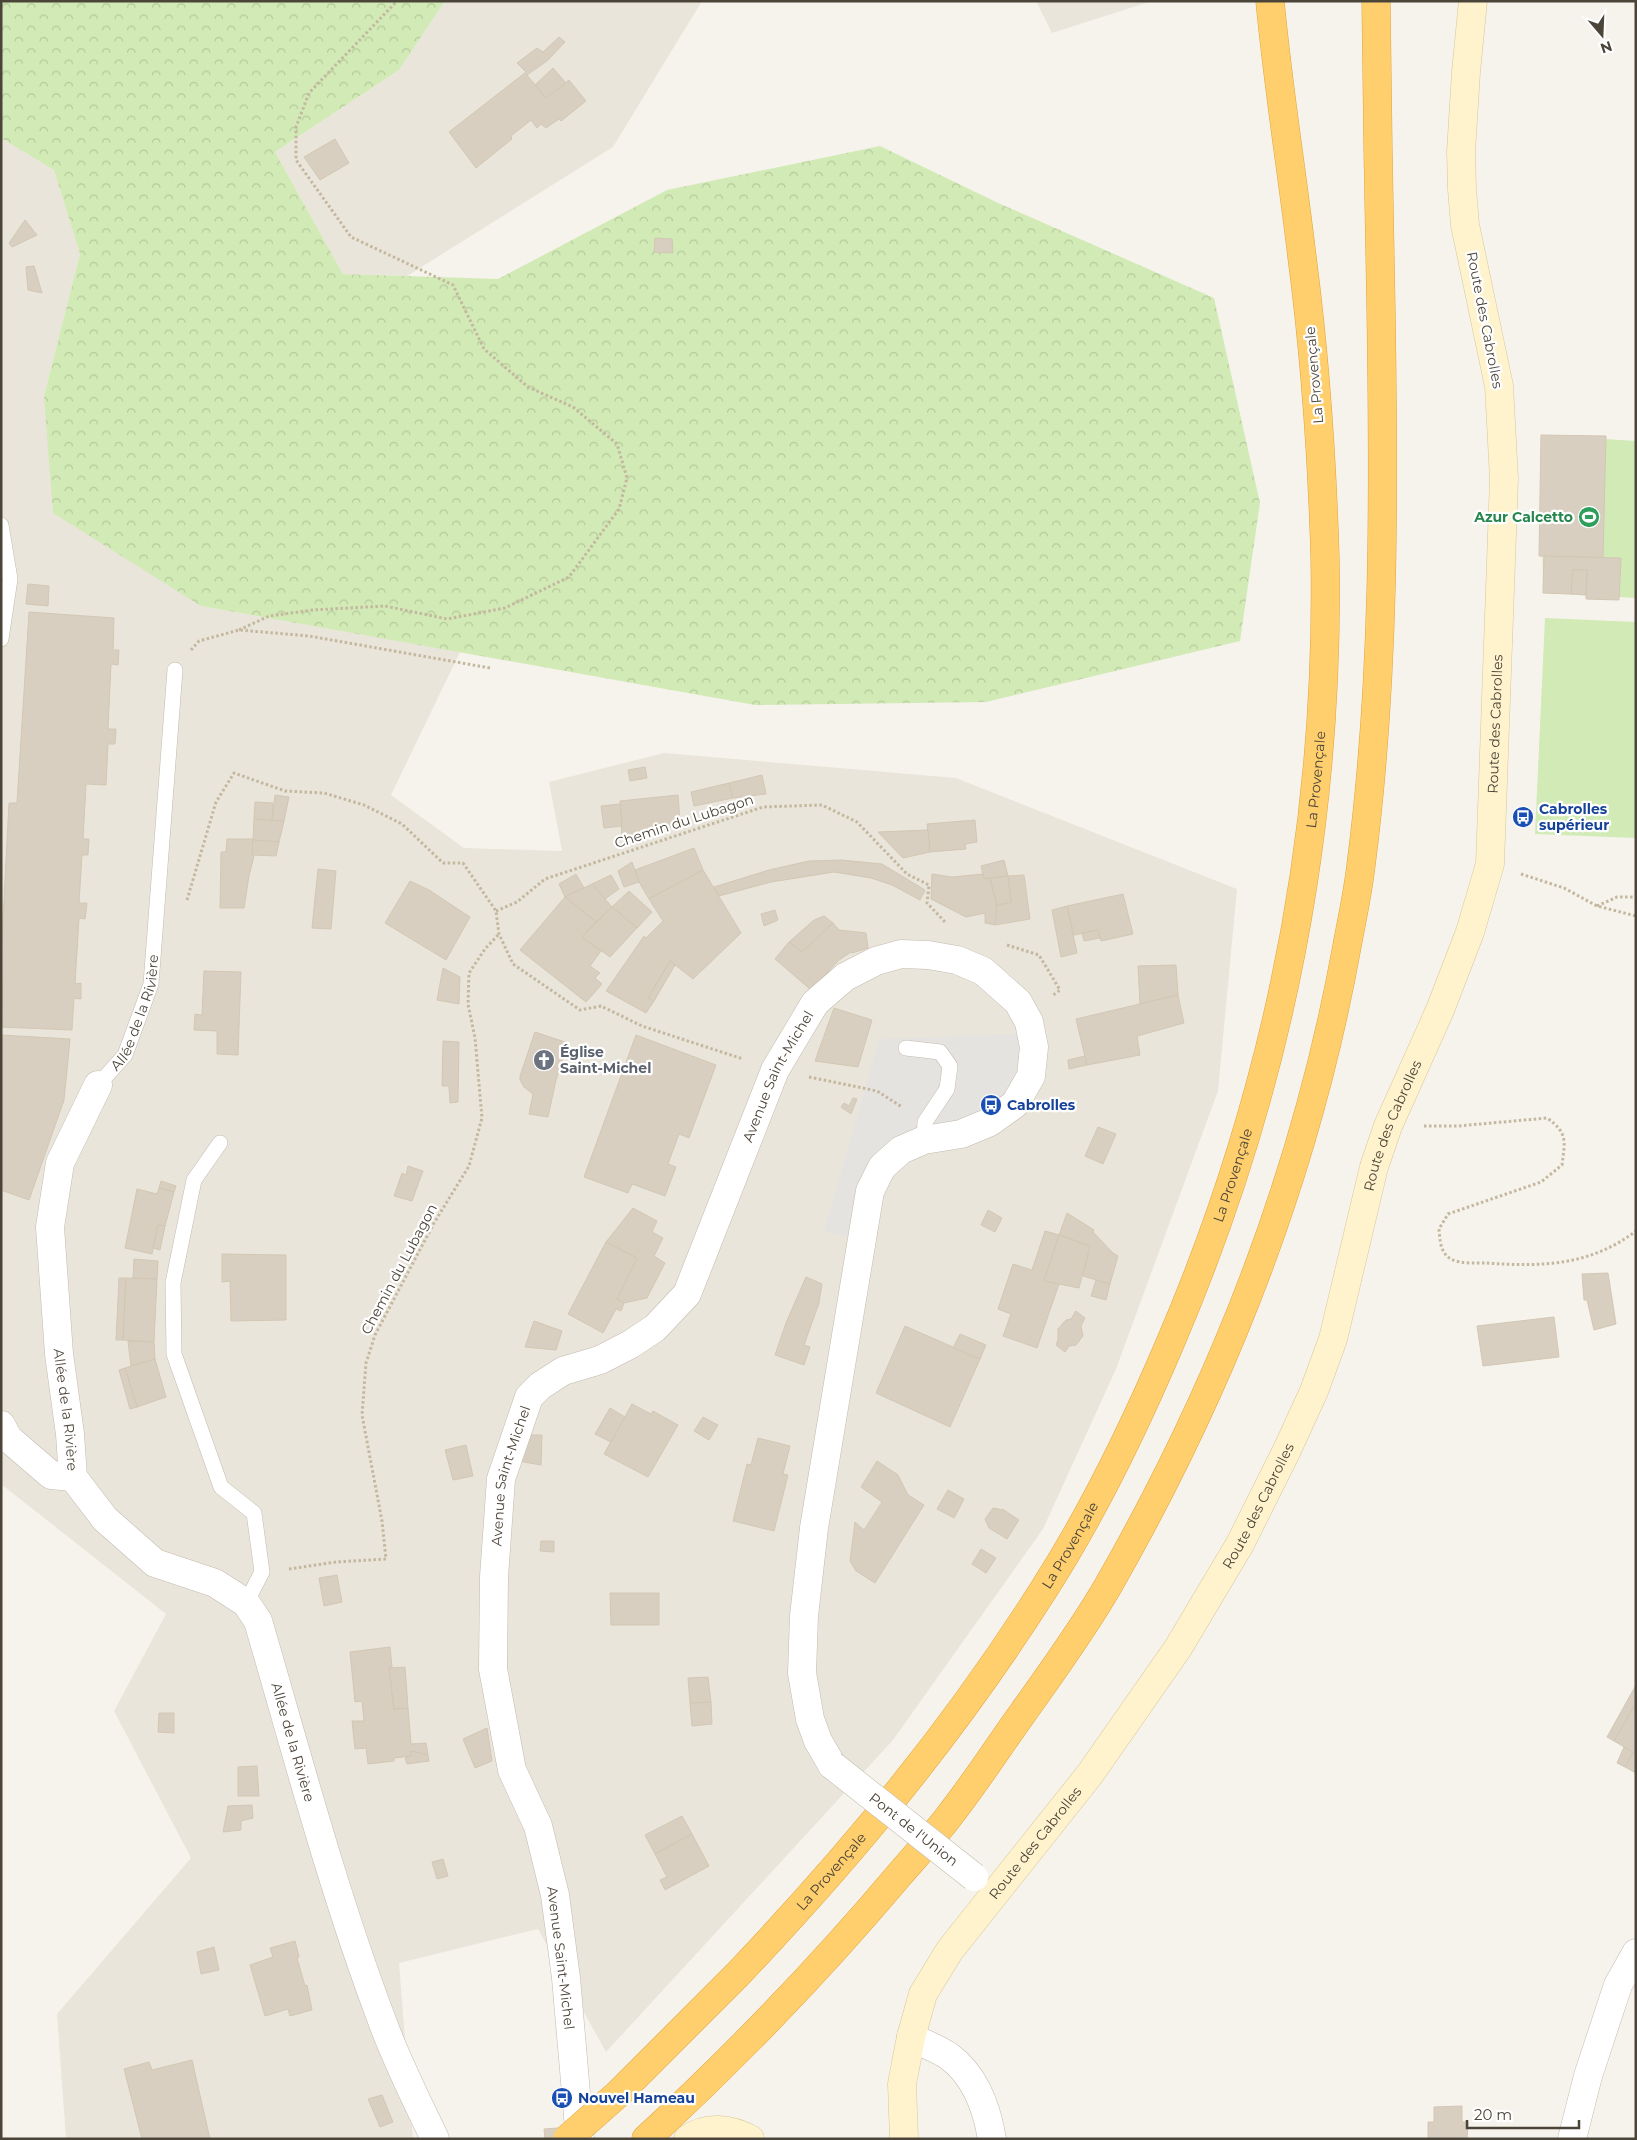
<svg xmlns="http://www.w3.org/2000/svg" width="1637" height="2140" viewBox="0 0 1637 2140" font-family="Montserrat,sans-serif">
<defs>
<pattern id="forest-crowns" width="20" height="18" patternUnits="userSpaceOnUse" patternTransform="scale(1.25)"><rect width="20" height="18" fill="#d2eab5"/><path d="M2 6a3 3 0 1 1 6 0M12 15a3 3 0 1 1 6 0" fill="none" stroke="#b6ca9c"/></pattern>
</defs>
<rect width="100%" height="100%" fill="#f6f3ec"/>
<g fill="#eae5da">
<path d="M445 1H702L613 147 407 276 343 274 275 152 399 70Z"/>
<path d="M1036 1H1152L1052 33Z"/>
<path d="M1 138 54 170 80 254 44 396 201 606 460 652 391 795 464 848 562 851 549 782 664 753 956 778 1237 889 1218 1091 1116 1369 1043 1529 893 1740 606 2052 538 1929 399 1963 413 2139H66L57 2014 191 1858 114 1711 166 1614 1 1484Z"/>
</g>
<g fill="#d2eab5">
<path d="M1541 435 1636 441V598L1543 593Z"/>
<path d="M1545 618 1636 622V838L1535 834Z"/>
</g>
<path fill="url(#forest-crowns)" d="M1 1H445L399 70 275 152 343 274 498 279 667 190 880 146 996 202 1214 298 1260 503 1240 641 986 702 755 705 201 606 53 513 44 396 80 254 54 170 1 138Z"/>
<path fill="#e5e3e0" d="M1017 1034 1021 1057 1012 1087 978 1117 912 1133 853 1239 824 1231 879 1039Z"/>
<g fill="#d8cfc1" stroke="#d3c7b4">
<path d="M559 37 565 42 547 61 527 75 546 98 569 80 586 101 561 121 559 119 546 128 541 124 537 128 531 120 511 136 512 139 476 168 449 132 526 72 517 63 537 48 543 52Z"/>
<path d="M553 68 566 83 546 98 535 85Z"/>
<path d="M335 139 349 163 320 180 304 157Z"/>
<path d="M25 220 37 235 12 247 9 243Z"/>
<path d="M655 238 672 239 673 253 654 252Z"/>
<path d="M34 266 42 293 28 290 26 267Z"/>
<path d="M1541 435 1606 436 1603 558 1539 556Z"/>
<path d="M1544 556 1621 558 1619 600 1586 599 1587 570H1573L1571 594 1543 593Z"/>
<path d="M1573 570H1587L1586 595 1571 594Z"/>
<path d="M28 584 49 586 48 606 26 604Z"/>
<path d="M29 612 114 618 113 650H119L118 665 111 664 108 729H116L115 744H108L106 785 86 784 83 839H89L88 855H82L79 903H87L85 919 79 918 75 984 81 983V999L74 998 72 1030 1 1027 3 980H1V958L9 803H17Z"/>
<path d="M645 767 647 778 630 781 628 770Z"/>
<path d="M762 775 766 794 733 798 729 783Z"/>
<path d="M729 783 733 798 694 806 691 792Z"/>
<path d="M275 795 289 797 284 821H272Z"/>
<path d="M678 795 680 822 662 833 622 837 620 801Z"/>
<path d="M255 802 273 803 272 821 254 819Z"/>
<path d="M620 804 622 826 604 828 601 806Z"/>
<path d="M254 819 284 821 279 842 253 840Z"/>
<path d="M975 820 977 842 965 844 966 849 930 852 927 824Z"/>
<path d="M928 830 930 852 903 858 878 832Z"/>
<path d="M227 839H253L252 855 254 856 249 876 244 908H220L221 852H226Z"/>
<path d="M253 840 279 842 276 856 252 855Z"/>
<path d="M694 848 703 870 649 899 639 882 635 870Z"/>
<path d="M841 860 882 864 925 890 920 900 892 885 871 878 834 872 771 882 719 896 714 887 769 870 809 861Z"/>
<path d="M1004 860 1008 876 984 879 981 866Z"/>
<path d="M632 862 639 882 624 887 618 871Z"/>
<path d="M318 869 336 871 331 929 312 928Z"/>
<path d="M703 870 741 933 693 979 670 961 648 998 654 1001 646 1013 606 991 644 936 646 938 663 921 649 899Z"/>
<path d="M576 874 584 888 565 897 559 884Z"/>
<path d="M932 874 952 877 983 874 984 879 990 878 997 905 995 925 985 923V913L966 917 931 899Z"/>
<path d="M611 875 619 889 605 899 592 884Z"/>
<path d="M1024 875 1030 919 995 925 997 905 1011 902 1008 876Z"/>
<path d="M1008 876 1011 902 997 905 990 878Z"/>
<path d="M410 881 429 890 470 917 446 960 385 923Z"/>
<path d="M592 884 612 907 596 922 565 897Z"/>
<path d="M629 891 652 912 637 928 612 907Z"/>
<path d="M1123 894 1133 934 1101 941 1098 930 1074 935 1067 906Z"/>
<path d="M565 897 596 922 582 937 601 951 590 966 600 973 595 978 602 984 586 1002 520 950Z"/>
<path d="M1067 906 1077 953 1061 957 1052 910Z"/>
<path d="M612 907 637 928 610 957 582 937Z"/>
<path d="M775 910 778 920 764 926 761 914Z"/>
<path d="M824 916 833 923 802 952 789 942 814 920Z"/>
<path d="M833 923 839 930 866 933 868 948 852 953 851 952 839 960 811 990 775 959 789 942 802 952Z"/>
<path d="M1098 930 1100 938 1084 941 1082 933Z"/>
<path d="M670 961 675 965 654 1001 648 998Z"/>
<path d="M1176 965 1178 995 1140 1004 1138 966Z"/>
<path d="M443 968 460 977 459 1004 437 1000Z"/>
<path d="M204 971 241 972 238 1055 217 1054V1031L194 1030 195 1014 202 1015Z"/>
<path d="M1178 995 1184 1023 1137 1036 1140 1055 1087 1065 1076 1019Z"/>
<path d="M834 1008 872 1020 858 1067 815 1061Z"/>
<path d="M535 1032 568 1043 556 1080 548 1117 529 1114 533 1094 524 1087 520 1080V1076Z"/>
<path d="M1 1035 70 1039 64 1100 29 1200 1 1190Z"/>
<path d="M636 1035 716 1065 689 1138 679 1134 668 1164 676 1167 665 1196 632 1184 628 1193 584 1177Z"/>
<path d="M443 1041 459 1042 458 1102 450 1103 449 1086H442Z"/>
<path d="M1085 1056 1087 1065 1069 1069 1068 1060Z"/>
<path d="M853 1098 857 1099 851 1114 841 1107 844 1103 849 1106Z"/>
<path d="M1098 1127 1116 1134 1103 1164 1085 1156Z"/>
<path d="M408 1166 423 1171 412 1201 394 1196 402 1173 406 1175Z"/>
<path d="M161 1181 176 1186 174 1192 159 1188Z"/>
<path d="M159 1188 174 1192 165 1226 158 1225 152 1254 125 1248 137 1189 157 1194Z"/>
<path d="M633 1208 657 1221 652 1232 663 1238 654 1256 665 1263 647 1298 624 1303 617 1299 637 1258 606 1242Z"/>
<path d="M988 1210 1002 1218 995 1232 981 1225Z"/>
<path d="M1067 1213 1094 1230 1093 1232 1113 1253 1118 1256 1110 1284 1083 1276 1090 1246 1059 1235Z"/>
<path d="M158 1225 165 1226 160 1250 153 1248Z"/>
<path d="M1045 1231 1059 1235 1044 1281 1059 1284 1037 1348 1003 1336 1011 1314 998 1309 1013 1264 1032 1270Z"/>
<path d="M1059 1235 1090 1246 1079 1288 1044 1281Z"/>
<path d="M606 1242 637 1258 617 1299 624 1303 621 1311 616 1309 603 1333 568 1314Z"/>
<path d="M222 1254 286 1255V1320L231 1321 230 1281 222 1282Z"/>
<path d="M134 1259 158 1261 157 1279 133 1278Z"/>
<path d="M1608 1273 1616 1324 1594 1330 1587 1300H1584L1582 1274Z"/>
<path d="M806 1277 822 1284 819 1303 804 1345 810 1347 804 1365 775 1355 786 1323Z"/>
<path d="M119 1278H126L123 1340H116Z"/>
<path d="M126 1278 157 1279 154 1342 123 1340Z"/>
<path d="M1096 1280 1110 1284 1106 1300 1091 1296Z"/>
<path d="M1076 1311 1085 1318 1081 1326 1083 1336 1076 1345 1069 1346 1065 1352 1056 1345 1058 1340V1329L1066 1320 1071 1319Z"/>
<path d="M1554 1317 1559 1357 1483 1366 1477 1326Z"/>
<path d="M534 1321 562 1331 556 1350 525 1347Z"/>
<path d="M905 1326 980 1359 950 1427 876 1393Z"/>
<path d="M960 1334 986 1345 980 1359 953 1348Z"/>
<path d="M128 1341 154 1342 155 1359 131 1366Z"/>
<path d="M155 1359 166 1397 137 1407 125 1368Z"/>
<path d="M125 1368 137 1407 130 1409 119 1370Z"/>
<path d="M632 1404 651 1414 653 1411 678 1425 648 1477 604 1454Z"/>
<path d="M610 1408 625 1417 611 1442 595 1434Z"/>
<path d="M703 1417 718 1425 709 1440 694 1431Z"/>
<path d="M525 1435H542L541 1465 518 1461Z"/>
<path d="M758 1438 790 1446 783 1474 788 1475 774 1531 733 1521 747 1464 751 1465Z"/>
<path d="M466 1445 473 1476 453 1480 445 1450Z"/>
<path d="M877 1461 898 1475 908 1495 924 1505 875 1583 856 1571 850 1561 855 1522 864 1530 882 1502 861 1487Z"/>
<path d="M948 1490 964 1499 954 1518 937 1509Z"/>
<path d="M993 1508 1004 1510 1019 1520 1007 1539 989 1528 985 1519Z"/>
<path d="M541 1541H554V1552L540 1551Z"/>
<path d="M981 1549 996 1558 986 1573 972 1564Z"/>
<path d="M337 1575 342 1602 324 1606 319 1578Z"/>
<path d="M610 1593H659V1625H611Z"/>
<path d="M390 1647 392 1667 389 1668 394 1709 408 1708 411 1744 426 1743 428 1755 411 1751V1756L394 1758V1761L368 1764 366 1748 355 1749 352 1721H364L362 1701 355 1702 350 1652Z"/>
<path d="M405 1667 408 1708 394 1709 389 1668Z"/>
<path d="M708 1677 711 1702 690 1703 688 1678Z"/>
<path d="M1636 1685V1703L1614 1741 1607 1737Z"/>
<path d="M711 1702 712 1724 692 1726 690 1703Z"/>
<path d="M1636 1703V1773L1625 1767 1633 1752 1614 1741Z"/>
<path d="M159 1713H174V1733L158 1732Z"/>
<path d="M487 1728 492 1761 475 1768 463 1739Z"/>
<path d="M1624 1747 1633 1752 1625 1767 1617 1763Z"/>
<path d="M411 1751 428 1755 429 1761 407 1764 405 1758 411 1756Z"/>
<path d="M257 1766 259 1796H238V1767Z"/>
<path d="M252 1805 253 1818 241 1821V1830L223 1832 228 1806Z"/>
<path d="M682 1816 692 1834 655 1854 645 1835Z"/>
<path d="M692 1834 709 1866 665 1890 660 1880 667 1877 655 1854Z"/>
<path d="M443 1859 448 1876 437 1879 432 1862Z"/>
<path d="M295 1941 299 1957 297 1958 305 1986 307 1985 312 2010 290 2016 288 2009 265 2016 250 1965 273 1957 270 1948Z"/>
<path d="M214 1947 219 1970 201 1974 197 1952Z"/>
<path d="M192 2060 210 2139H142L124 2069 149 2062 152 2070Z"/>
<path d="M382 2095 393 2122 380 2127 368 2099Z"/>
<path d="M1462 2106V2122H1468L1467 2139H1428V2122H1434V2107Z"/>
<path d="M558 2128 559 2139H545L544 2129Z"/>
</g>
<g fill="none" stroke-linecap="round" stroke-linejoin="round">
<g stroke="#c2bbae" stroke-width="16">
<g id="lane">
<path d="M1 525 10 579 1 639"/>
<path d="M906 1048 940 1052 950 1066 947 1089 925 1122 924 1140"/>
<path id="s1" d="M98 1085 125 1055 151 984 175 670"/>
<path d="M220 1143 194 1180 173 1283 174 1354 221 1487 254 1513 262 1572 246 1603"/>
</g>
</g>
<g stroke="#c2bbae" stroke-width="29">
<g id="street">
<path id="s2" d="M98 1085 60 1163 50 1227 59 1354 70 1434 73 1477 105 1519 155 1563 215 1583 246 1603 258 1621C297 1754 332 1888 381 2018 396 2060 416 2099 435 2139"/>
<path d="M1 1425 8 1438 51 1475 73 1477"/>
<path d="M911 2037C924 2044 939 2049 950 2057 975 2076 987 2109 992 2139"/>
<path id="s3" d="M580 2139 566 1978 555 1895 538 1826 512 1770 493 1669 494 1577 501 1479 529 1397 540 1386 563 1371 600 1360 631 1344 655 1328 687 1294 775 1070 815 1003 845 977 876 961 901 954 928 955 957 960 983 971 1018 1002 1029 1022 1034 1047 1031 1076 1015 1104 990 1122 961 1134 924 1140 901 1150 882 1167 870 1191 814 1528 804 1616 802 1673 810 1719 818 1741 832 1765"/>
<path d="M1572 2139 1588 2076 1618 1985 1636 1953"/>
</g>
</g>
<g stroke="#d6c79b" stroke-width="29">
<g id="secondary">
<path d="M688 2139C707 2125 731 2129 750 2139"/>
<path id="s4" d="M904 2139 902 2084 911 2037 923 1994 950 1950 1090 1774 1178 1648 1240 1544 1287 1450 1314 1391 1333 1339 1374 1167 1388 1126 1440 1010 1470 932 1490 864 1504 479 1499 386 1465 225 1462 189 1461 152 1466 72 1473 1"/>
</g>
</g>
<g stroke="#e0a43c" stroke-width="29">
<g id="highway">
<path id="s5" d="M737 1975C852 1854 954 1731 1044 1589 1094 1511 1135 1426 1171 1341 1278 1091 1330 829 1325 557 1322 457 1315 356 1302 257 1292 172 1278 87 1270 1"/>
<path d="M646 2139C737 2055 820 1969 900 1874 918 1853 937 1833 953 1811 977 1780 999 1746 1022 1714 1051 1673 1082 1631 1108 1586 1222 1387 1306 1173 1347 946 1352 919 1358 892 1361 865 1385 681 1384 494 1381 309 1379 206 1377 104 1376 1"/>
</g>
</g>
<g stroke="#c4b79f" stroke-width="3" stroke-dasharray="2.5 2.5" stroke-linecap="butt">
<path d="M239 630 269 616 313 610 385 606 447 619 505 608 569 577 619 509 627 478 617 444 573 407 528 387 484 349 453 285 351 237 296 160V127L309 93 397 1"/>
<path d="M191 650 199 641 239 630 309 636 490 668"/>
<path d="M1521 874 1564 888 1597 906 1636 916"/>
<path d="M187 900 216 802 234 773 285 791 324 793 364 805 402 824 443 863H463L496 911 499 934 513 964 580 1010 601 1006 642 1026 743 1059"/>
<path d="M1597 906 1617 897H1636"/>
<path d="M496 911 517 902 545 879 763 807 822 805 857 822 907 874 929 885 927 903 945 922"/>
<path d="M1007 945 1039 955 1060 990 1052 996"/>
<path d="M809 1077 877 1091 902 1107"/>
<path d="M1424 1126H1458L1547 1118C1568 1133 1565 1141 1562 1165L1541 1182 1448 1214 1439 1229C1440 1240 1440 1253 1451 1259 1460 1264 1476 1263 1486 1263 1541 1267 1590 1266 1636 1231"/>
<path d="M289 1569 336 1562 386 1559 382 1521 362 1415 366 1363 375 1335 434 1223 469 1166 482 1118 475 1038 468 1004 469 973 485 949 499 934"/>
</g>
<use href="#lane" stroke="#fff" stroke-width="15"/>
<use href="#street" stroke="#fff" stroke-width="28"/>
<use href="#secondary" stroke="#fff3cd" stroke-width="28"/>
<use href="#highway" stroke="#ffcf6e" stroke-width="28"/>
<g stroke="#c2bbae" stroke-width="29" stroke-linecap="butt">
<g id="street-bridge">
<path id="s6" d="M832 1765 974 1877"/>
</g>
</g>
<g stroke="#e0a43c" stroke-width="29" stroke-linecap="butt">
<path id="highway-bridge" d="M567 2139 619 2093 737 1975"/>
</g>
<use href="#street-bridge" stroke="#fff" stroke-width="28"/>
<use href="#highway-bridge" stroke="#ffcf6e" stroke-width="28"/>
</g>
<defs>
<g id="stadium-disc" transform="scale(1.125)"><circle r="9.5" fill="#2e9e5b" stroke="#fff"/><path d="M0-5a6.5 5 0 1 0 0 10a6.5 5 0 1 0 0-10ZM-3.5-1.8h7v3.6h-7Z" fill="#fff"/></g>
<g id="bus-disc" transform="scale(1.125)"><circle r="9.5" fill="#1a4fb4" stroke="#fff"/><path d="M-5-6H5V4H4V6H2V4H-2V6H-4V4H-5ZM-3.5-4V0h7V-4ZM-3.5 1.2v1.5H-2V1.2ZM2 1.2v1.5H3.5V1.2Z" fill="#fff"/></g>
<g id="church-disc" transform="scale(1.125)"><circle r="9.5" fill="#6b7280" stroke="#fff"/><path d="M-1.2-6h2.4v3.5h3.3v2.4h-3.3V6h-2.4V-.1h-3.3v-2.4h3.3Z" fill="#fff"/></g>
</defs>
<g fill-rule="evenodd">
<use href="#stadium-disc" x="1589" y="517"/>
<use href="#bus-disc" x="1523" y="817"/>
<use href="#church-disc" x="544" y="1060"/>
<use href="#bus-disc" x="991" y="1105"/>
<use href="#bus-disc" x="562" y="2098"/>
</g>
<g text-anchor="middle" stroke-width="4.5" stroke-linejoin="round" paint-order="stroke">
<g font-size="14" fill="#4b4439" stroke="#fff">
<text transform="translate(1485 320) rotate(79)" y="5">Route des Cabrolles</text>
<text transform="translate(1314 375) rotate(-95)" y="5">La Provençale</text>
<text dy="5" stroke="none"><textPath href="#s4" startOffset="1566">Route des Cabrolles</textPath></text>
<text dy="5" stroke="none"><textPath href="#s5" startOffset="1355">La Provençale</textPath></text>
<text transform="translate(684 821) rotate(-18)" y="5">Chemin du Lubagon</text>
<text dy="5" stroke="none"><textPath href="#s1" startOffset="84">Allée de la Rivière</textPath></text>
<text dy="5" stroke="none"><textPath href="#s3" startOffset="1186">Avenue Saint-Michel</textPath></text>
<text dy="5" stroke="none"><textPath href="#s4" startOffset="1146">Route des Cabrolles</textPath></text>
<text dy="5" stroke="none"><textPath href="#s5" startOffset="950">La Provençale</textPath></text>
<text transform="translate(399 1269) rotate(-62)" y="5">Chemin du Lubagon</text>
<text dy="5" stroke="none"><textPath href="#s2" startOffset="335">Allée de la Rivière</textPath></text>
<text dy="5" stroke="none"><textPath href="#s3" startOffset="676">Avenue Saint-Michel</textPath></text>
<text dy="5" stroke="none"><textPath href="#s4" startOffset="741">Route des Cabrolles</textPath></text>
<text dy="5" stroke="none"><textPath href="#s5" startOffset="545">La Provençale</textPath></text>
<text dy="5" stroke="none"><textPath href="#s2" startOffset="770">Allée de la Rivière</textPath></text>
<text dy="5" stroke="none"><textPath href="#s6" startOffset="104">Pont de l'Union</textPath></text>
<text dy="5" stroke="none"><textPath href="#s4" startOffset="336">Route des Cabrolles</textPath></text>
<text dy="5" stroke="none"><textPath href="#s5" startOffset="140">La Provençale</textPath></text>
<text transform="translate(561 1958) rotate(83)" y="5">Avenue Saint-Michel</text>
</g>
<g font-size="14" font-weight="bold" fill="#27864d" stroke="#fff" text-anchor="end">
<text x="1573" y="522">Azur Calcetto</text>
</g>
<g font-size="14" font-weight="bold" fill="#164399" stroke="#fff" text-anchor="start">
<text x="1539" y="814">Cabrolles<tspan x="1539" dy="16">supérieur</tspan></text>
<text x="1007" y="1110">Cabrolles</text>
<text x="578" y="2103">Nouvel Hameau</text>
</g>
<g font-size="14" font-weight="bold" fill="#5b616d" stroke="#fff" text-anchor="start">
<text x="560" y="1057">Église<tspan x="560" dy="16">Saint-Michel</tspan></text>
</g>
</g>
<rect width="1637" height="2140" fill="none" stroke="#4b4439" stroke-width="5"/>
<g transform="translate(1602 35) rotate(161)" stroke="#ffffff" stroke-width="4" paint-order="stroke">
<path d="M0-4L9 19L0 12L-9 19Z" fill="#4b4439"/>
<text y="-8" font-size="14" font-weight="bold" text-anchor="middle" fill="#4b4439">N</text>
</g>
<path d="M1467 2120v8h112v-8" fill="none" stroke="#4b4439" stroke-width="2.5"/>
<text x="1474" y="2120" font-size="15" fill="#4b4439" stroke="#ffffff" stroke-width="4" paint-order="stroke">20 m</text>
</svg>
